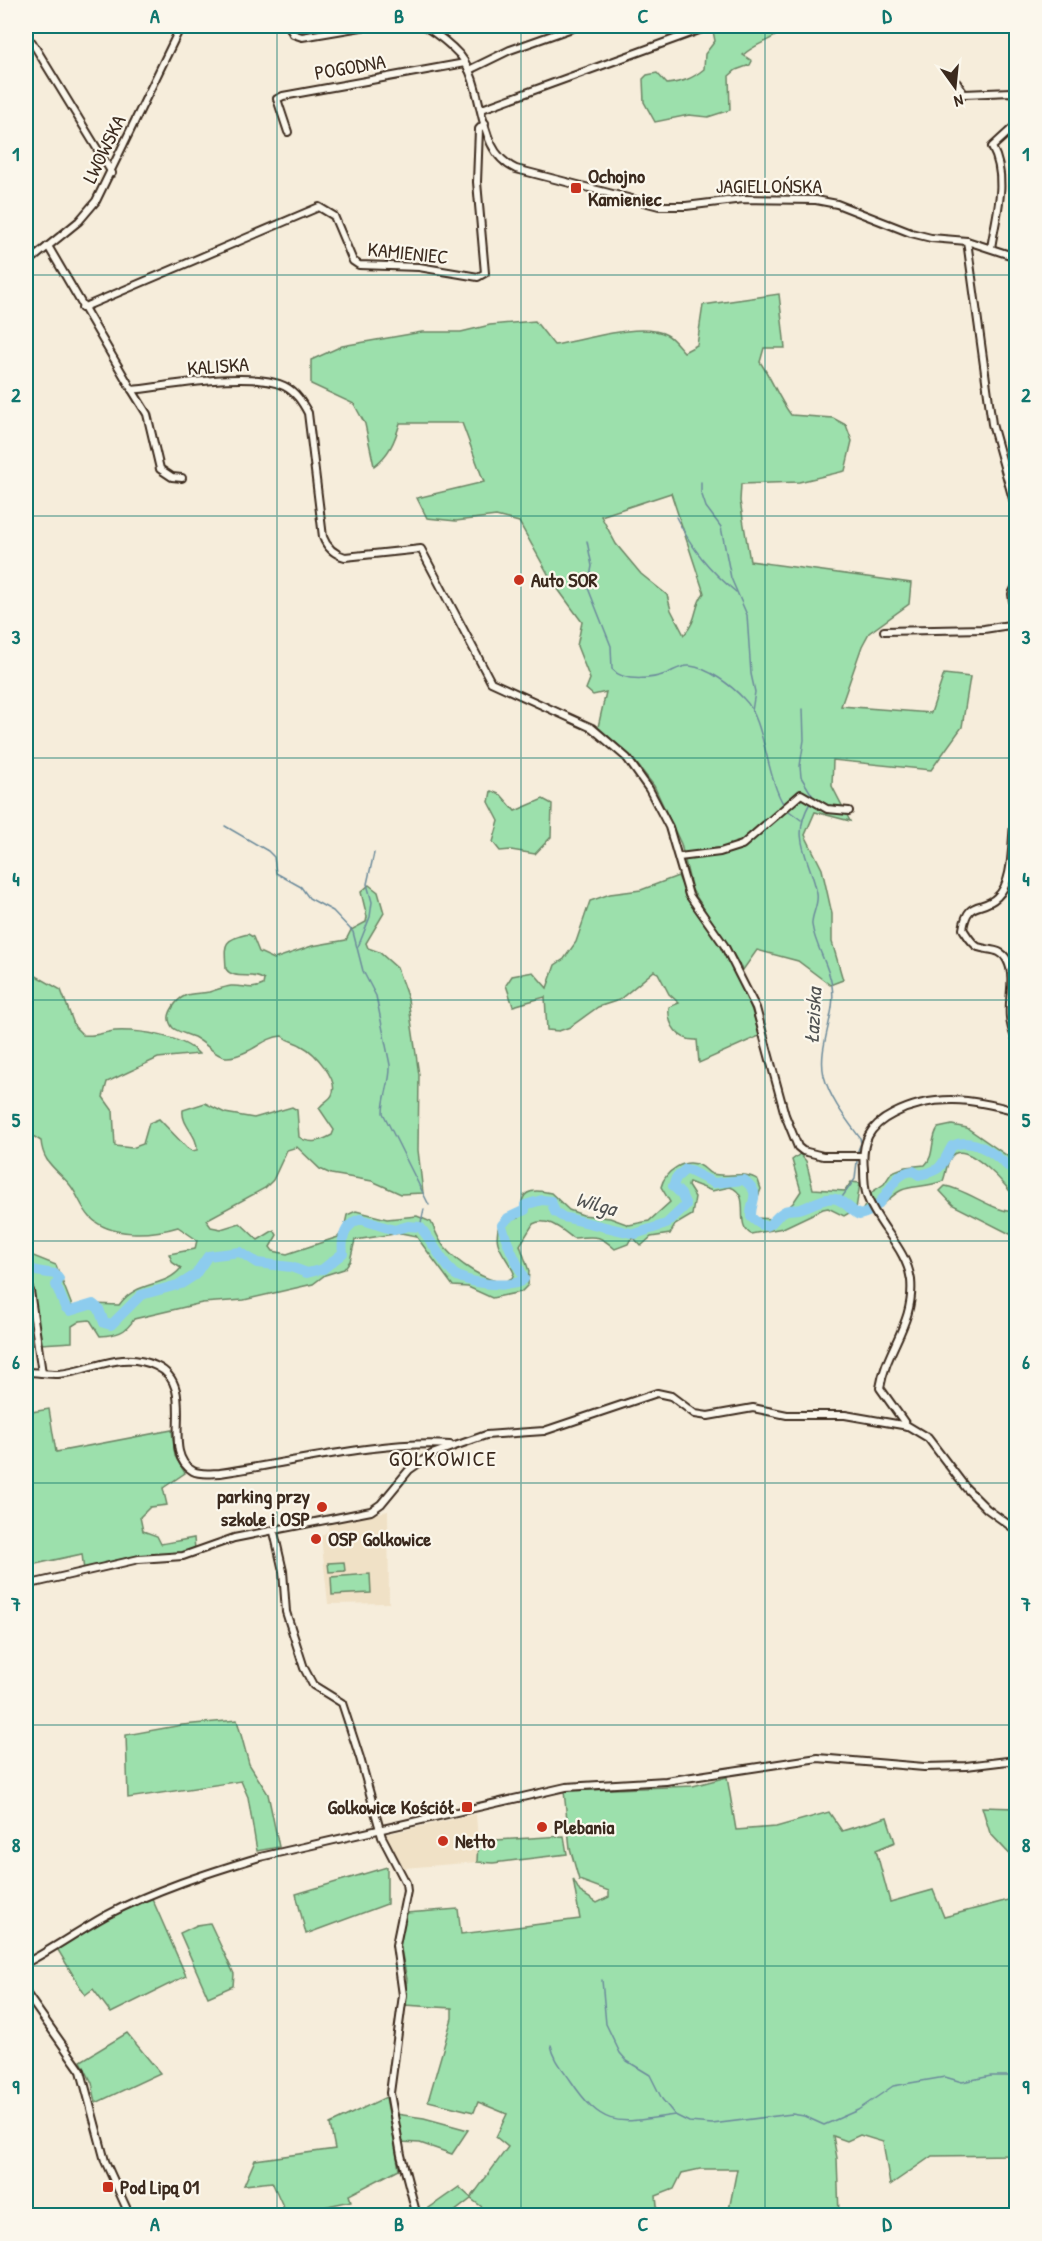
<svg xmlns="http://www.w3.org/2000/svg" width="1042" height="2241" viewBox="0 0 1042 2241" font-family="'Patrick Hand',sans-serif">
<rect width="100%" height="100%" fill="#f6eddb"/>
<filter id="ink" filterUnits="userSpaceOnUse"><feTurbulence type="fractalNoise" baseFrequency=".0167" numOctaves="2"/><feDisplacementMap in="SourceGraphic" scale="12" xChannelSelector="R" yChannelSelector="G"/><feConvolveMatrix kernelMatrix="1 2 1 2 8 2 1 2 1" color-interpolation-filters="sRGB"/></filter>
<g filter="url(#ink)">
<g fill="#f0e1c6">
<path d="M388 1511 389 1603 328 1604 321 1536 328 1531 329 1523Z"/>
<path d="M476 1814 478 1841 477 1862 404 1868 388 1845 386 1834Z"/>
</g>
<g fill="#9ce0ac" stroke="#6c8565" stroke-width="1.5" fill-rule="evenodd">
<path d="M712 26H788C776 40 757 42 743 55L752 61 750 65 736 70 729 76 730 110 708 117 689 115 655 122 644 102 643 79 647 75 657 73 667 84C683 82 692 79 704 69L705 54 715 41Z"/>
<path d="M779 294 785 348H764L760 362C772 379 778 398 791 415L833 418 846 425 852 441 845 471 799 482 741 484 740 501 750 561 911 583 909 604 869 633 862 646 841 706 931 713 944 674 970 677 962 727 931 770 833 760 832 786 850 821 815 812 805 835 822 869 832 914V942L843 980 830 985 798 961 757 950 743 970 692 890 681 844 654 786 630 755 598 727 606 692 593 695 586 689 590 679 577 646 582 622 552 581 519 522 496 516 456 521 427 518 417 498 484 482 462 423H400C395 441 389 455 374 466L365 424 354 404 311 384V360L342 346 422 332H461L490 325 535 321 554 345C581 341 641 321 667 335 673 338 679 347 684 352L697 345 703 305ZM671 493 704 593C693 607 699 618 684 635L671 610 667 595 641 574 616 544 601 516Z"/>
<path d="M491 791 501 795 515 811 543 799 552 804 551 837 535 854 511 850 500 851 493 842 499 821 489 802Z"/>
<path d="M678 876C689 903 706 923 722 947 739 974 752 1004 759 1036L699 1063 697 1040C678 1041 667 1024 669 1007L679 1003 669 994 658 973 654 971 619 1000 598 1007 570 1027 559 1031 547 1030 545 997 513 1006 506 985 512 976 533 972 547 988 555 965 564 959 576 942 590 901 610 894 641 890Z"/>
<path d="M369 885 378 892 384 913 366 943 368 948 379 952 397 968 408 999 419 1075 418 1150 423 1193 401 1194 372 1181 331 1174 320 1169 297 1147 287 1150 273 1180 265 1188 206 1220 211 1227 221 1229 240 1223 258 1240 274 1230 277 1235 270 1247 273 1251 287 1254 338 1237 344 1229 347 1215 356 1211 387 1219 417 1216 431 1222C435 1230 439 1241 445 1248 457 1262 485 1282 504 1282L512 1278 514 1273C505 1253 491 1246 500 1222L519 1218 522 1214C519 1191 530 1188 551 1193L569 1210 583 1215 610 1218 629 1225 649 1221 670 1202 661 1187C665 1171 685 1157 701 1166 705 1168 708 1173 712 1174 728 1178 744 1170 758 1180L761 1189 751 1215 755 1218 775 1219 793 1203 801 1191 792 1160 800 1154 806 1161 813 1189 845 1191 851 1182 860 1183 856 1209 844 1216 828 1208 823 1209 783 1228 751 1234C733 1224 753 1195 730 1187L712 1191 689 1182 688 1186 695 1197 692 1215 675 1225 670 1234 651 1237 641 1246 634 1238 630 1240 628 1244 615 1249C597 1233 595 1237 573 1238 562 1230 547 1216 533 1224L520 1245 529 1271 528 1285 521 1292 492 1298 468 1287 453 1286 416 1236 401 1233 355 1240 350 1261 344 1269 325 1275 313 1284 244 1300 202 1303 134 1319C126 1333 116 1335 100 1336L90 1320 80 1321 72 1326V1342L41 1344 33 1292 26 1278V1253L56 1265 72 1306 92 1304 119 1305C138 1279 164 1289 181 1268L173 1263 169 1254 195 1249 197 1240 178 1227C152 1235 110 1238 90 1217 81 1207 78 1195 70 1185 57 1169 43 1164 41 1141L33 1136H26V1106L31 1100 26 1091V970L61 990 75 1027 83 1035C94 1037 104 1032 115 1031 139 1030 183 1036 199 1054L158 1058 107 1082 103 1097 113 1111 115 1146 132 1148 143 1144 149 1123 159 1119 187 1148 192 1151 197 1150C198 1135 181 1125 183 1110L205 1103 225 1113 254 1118 292 1107 297 1110 299 1137C310 1145 321 1141 332 1135L334 1130 319 1108C323 1102 330 1100 332 1095 340 1080 314 1052 302 1046 294 1041 289 1042 282 1036 268 1037 259 1046 248 1051 217 1066 217 1050 194 1037 187 1034 180 1033 173 1028 167 1020 168 1015 173 1007 183 991 193 995 209 992 216 990 224 987 231 986 243 985 251 991 263 985L264 980C253 971 234 981 226 969 225 945 221 940 248 934L253 937 259 952 274 959 312 946 346 940 351 930 366 922 367 917 361 892Z"/>
<path d="M952 1125 967 1128 1016 1162V1200C1009 1187 969 1143 954 1154 946 1160 947 1172 943 1181 929 1187 910 1186 902 1190 885 1198 886 1210 861 1213L872 1192 884 1184 892 1172 905 1167 925 1165C935 1156 930 1139 938 1128Z"/>
<path d="M945 1186C967 1189 998 1215 1016 1211V1237L953 1205 940 1191Z"/>
<path d="M49 1409 56 1452 172 1430 175 1456 185 1473 163 1488 167 1505 150 1507 140 1517 143 1531 157 1536 161 1544 194 1538 195 1550 84 1571 82 1554 26 1566V1413Z"/>
<path d="M344 1562 345 1571 329 1572 328 1563Z"/>
<path d="M370 1574 371 1593 332 1595 331 1577Z"/>
<path d="M237 1720 249 1764 268 1794 279 1847 257 1851 248 1797 241 1781 128 1798 126 1735 182 1725Z"/>
<path d="M727 1777 736 1830 776 1827 829 1812 842 1831 887 1817 895 1842 876 1850 890 1902 933 1890 944 1917 1016 1898V2118H1012L1014 2155 932 2156 890 2185 883 2142 860 2135 847 2141 833 2136 837 2158 839 2215H728L737 2169H700L682 2173 674 2189 656 2196 658 2215H493L471 2199 450 2215H419L459 2187 471 2198 508 2147 496 2137 507 2114 478 2102 474 2112 428 2101 452 2018V2008L404 2005 407 1979 399 1940 406 1913 458 1909 461 1934 580 1919 573 1879 580 1892 597 1903 609 1897V1891L579 1880 570 1848 564 1791 693 1786Z"/>
<path d="M982 1807 1016 1808V1861L990 1833Z"/>
<path d="M564 1836 567 1854 493 1863 477 1862 478 1841Z"/>
<path d="M387 1867V1904L306 1934 296 1894Z"/>
<path d="M151 1896 186 1976 111 2013 93 1989 85 1995 58 1950 60 1946 98 1922Z"/>
<path d="M210 1923 234 1974 233 1986 208 1997 180 1933 197 1925Z"/>
<path d="M127 2033 160 2073 96 2103 92 2083 81 2061Z"/>
<path d="M386 2097 399 2169 349 2195 351 2201 287 2215 272 2182 244 2185 255 2160 335 2149 330 2124Z"/>
<path d="M396 2114 424 2118 468 2130 452 2154 420 2143 400 2142Z"/>
</g>
<g fill="none" stroke-linecap="round" stroke-linejoin="round">
<g stroke="#6c8b9b" stroke-width="1.5">
<path d="M202 26H219"/>
<path d="M701 482V492L706 507 721 527 731 578 747 615 751 674 755 692 752 711"/>
<path d="M676 517C692 549 709 570 736 592"/>
<path d="M587 541 592 566 588 588 611 646 612 669C624 683 653 679 668 673 675 670 681 665 690 666 708 668 731 685 744 699 765 719 766 777 784 805"/>
<path d="M803 709 804 740 800 766 801 777 812 795"/>
<path d="M810 803C789 839 811 859 817 894 819 905 811 915 812 925 815 946 829 965 832 986 837 1015 817 1046 824 1076 830 1099 846 1119 860 1138L861 1143 857 1153"/>
<path d="M789 811 801 820"/>
<path d="M225 826 268 851 274 857 276 873 301 887 309 898 333 911 353 932 363 971 376 996 390 1065C391 1082 383 1096 383 1113L429 1205"/>
<path d="M358 947 370 917 372 902 367 884 374 853"/>
<path d="M840 1200 855 1179 857 1161"/>
<path d="M420 1227 424 1209"/>
<path d="M602 1980 606 2024 620 2053 627 2061 650 2075 662 2099 675 2115 689 2122 712 2124 792 2114 804 2116 824 2125 858 2110 893 2086 945 2077 962 2082 991 2076H1016"/>
<path d="M551 2045C554 2060 563 2069 571 2081 605 2132 621 2122 675 2115"/>
</g>
<path stroke="#8dccee" stroke-width="10" d="M26 1266 36 1271 55 1274 59 1279 56 1285 65 1307 70 1311 93 1304 99 1309 104 1323 111 1325 141 1295 181 1284 195 1275 208 1256 240 1252 257 1263 291 1267 307 1273 323 1269 343 1253C341 1238 345 1225 360 1219L394 1230 408 1226 420 1227C433 1242 440 1259 453 1273 464 1283 512 1290 524 1279 517 1261 506 1245 502 1225L508 1218 525 1210V1205L542 1200 551 1201 555 1212 563 1217 635 1234 666 1224 686 1205 681 1194 673 1186 676 1178 686 1169 714 1183 744 1180C763 1195 750 1199 751 1217 772 1237 770 1218 785 1211 789 1209 796 1210 800 1209 811 1206 825 1196 836 1199 844 1201 852 1211 859 1215 889 1209 888 1173 913 1171L919 1175C944 1170 941 1165 952 1146 976 1135 1000 1158 1016 1174"/>
<g stroke="#3b2a1e" stroke-width="10">
<g id="minor">
<path d="M289 26 293 34 302 37 367 26"/>
<path d="M424 26C437 34 450 44 460 55 487 89 474 150 516 169L659 206H686L743 199 816 200 837 204 911 233 931 238 967 241 1016 257"/>
<path d="M32 42 112 173"/>
<path d="M469 70 510 50 578 26"/>
<path d="M957 83 964 94 1011 92 1016 97"/>
<path d="M482 109 702 29"/>
<path d="M288 132 277 99 283 96 465 63"/>
<path d="M967 241 992 424 1016 510"/>
<path d="M48 246 132 390C170 386 251 370 284 386 296 392 302 402 308 413L323 537C327 548 334 554 345 557L421 549 491 682 592 728 627 758 649 789 669 827 689 895 724 945 756 1008 785 1115 798 1147 803 1151 823 1156H862"/>
<path d="M991 248C996 215 1009 178 992 147L1016 125"/>
<path d="M26 264 79 221 96 201 181 26"/>
<path d="M82 308 319 207 334 216 353 261 359 265 419 267 478 277 485 273 477 182 479 129 485 123"/>
<path d="M132 390 147 414 160 469 172 477 182 478"/>
<path d="M1016 586 1012 594 1016 622"/>
<path d="M884 631 984 629 1016 624"/>
<path d="M1016 812C1010 836 1016 880 997 897 982 912 968 898 963 929 967 935 971 943 978 947 989 951 1001 948 1007 960 1019 983 1001 1009 1016 1039"/>
<path d="M679 857 720 852 742 845 801 794 827 809 849 811"/>
<path d="M26 1282 30 1291 42 1373"/>
<path d="M26 1372C36 1372 47 1374 58 1374 91 1372 120 1349 156 1366 200 1386 158 1452 193 1471 200 1475 212 1473 220 1473 290 1463 380 1440 450 1445"/>
<path d="M907 1426 880 1388C886 1349 915 1323 911 1280 907 1249 877 1225 867 1196 864 1187 864 1178 864 1169 861 1142 869 1126 893 1114 934 1093 973 1099 1016 1111"/>
<path d="M274 1532 283 1571 286 1612 304 1668 313 1685 342 1703 360 1758 382 1837 406 1883 407 1891 396 1945 403 1995 390 2093 401 2155 417 2216"/>
<path d="M26 1585 139 1559 183 1556 234 1538 371 1511 381 1504 409 1470 432 1454 486 1435 544 1431 657 1393 671 1396 695 1414 708 1416 753 1408 787 1415H845L908 1426 928 1438 966 1488 987 1509 1016 1530"/>
<path d="M26 1963C53 1949 78 1931 105 1916 154 1890 207 1873 260 1857L566 1787 666 1781 818 1758 924 1767 966 1766 1016 1760"/>
<path d="M26 1993 81 2071 105 2161 130 2216"/>
<path d="M1010 2216 1016 2214"/>
</g>
</g>
<use href="#minor" stroke="#fbf7ec" stroke-width="6"/>
</g>
</g>
<path fill="none" stroke="#0f766e" stroke-width="1.5" stroke-opacity="0.55" d="M277 26V2216M521 26V2216M765 26V2216M26 275H1016M26 516H1016M26 758H1016M26 1000H1016M26 1241H1016M26 1483H1016M26 1725H1016M26 1966H1016"/>
<g fill="#c8321e" stroke="#fbf7ec" stroke-width="2">
<rect x="570" y="182" width="12" height="12" rx="3"/>
<circle cx="519" cy="580" r="6"/>
<circle cx="322" cy="1507" r="6"/>
<circle cx="316" cy="1539" r="6"/>
<rect x="461" y="1801" width="12" height="12" rx="3"/>
<circle cx="542" cy="1827" r="6"/>
<circle cx="443" cy="1841" r="6"/>
<rect x="102" y="2181" width="12" height="12" rx="3"/>
</g>
<g text-anchor="middle" stroke-width="4.5" stroke-linejoin="round" paint-order="stroke">
<g font-size="20" fill="#3b2a1e" stroke="#fbf7ec">
<text transform="translate(350 67) rotate(-10)" y="7">POGODNA</text>
<text transform="translate(104 149) rotate(-64)" y="7">LWOWSKA</text>
<text x="769" y="193">JAGIELLOŃSKA</text>
<text transform="translate(408 253) rotate(6)" y="7">KAMIENIEC</text>
<text transform="translate(218 366) rotate(-4)" y="7">KALISKA</text>
</g>
<g font-size="20" font-weight="bold" fill="#3b2a1e" stroke="#fbf7ec" text-anchor="start">
<text x="588" y="183">Ochojno<tspan x="588" dy="23">Kamieniec</tspan></text>
<text x="531" y="587">Auto SOR</text>
<text x="310" y="1503" text-anchor="end">parking przy<tspan x="310" dy="23">szkole i OSP</tspan></text>
<text x="328" y="1546">OSP Golkowice</text>
<text x="455" y="1814" text-anchor="end">Golkowice Kościół</text>
<text x="554" y="1834">Plebania</text>
<text x="455" y="1848">Netto</text>
<text x="120" y="2194">Pod Lipą 01</text>
</g>
<g font-size="21" font-style="italic" fill="#505252" stroke="#fbf7ec">
<text transform="translate(813 1016) rotate(-87)" y="7">Łaziska</text>
<text transform="translate(596 1204) rotate(15)" y="7">Wilga</text>
</g>
<g font-size="22" letter-spacing="1.5" fill="#3b2a1e" stroke="#fbf7ec">
<text x="443" y="1466">GOLKOWICE</text>
</g>
</g>
<rect width="1042" height="2241" fill="none" stroke="#fbf7ec" stroke-width="66"/>
<g transform="translate(955 87) rotate(165)" stroke="#fbf7ec" stroke-width="4.5" paint-order="stroke">
<path d="M0-4.5L10 22L0 15L-10 22Z" fill="#3b2a1e"/>
<text y="-9" font-size="16" font-weight="bold" text-anchor="middle" fill="#3b2a1e">N</text>
</g>
<rect x="33" y="33" width="976" height="2175" fill="none" stroke="#0f766e" stroke-width="2"/>
<g font-size="20" text-anchor="middle" font-weight="bold" fill="#0f766e">
<text x="155" y="23">A</text>
<text x="399" y="23">B</text>
<text x="643" y="23">C</text>
<text x="887" y="23">D</text>
<text x="16" y="161">1</text>
<text x="1026" y="161">1</text>
<text x="16" y="402">2</text>
<text x="1026" y="402">2</text>
<text x="16" y="644">3</text>
<text x="1026" y="644">3</text>
<text x="16" y="886">4</text>
<text x="1026" y="886">4</text>
<text x="16" y="1127">5</text>
<text x="1026" y="1127">5</text>
<text x="16" y="1369">6</text>
<text x="1026" y="1369">6</text>
<text x="16" y="1611">7</text>
<text x="1026" y="1611">7</text>
<text x="16" y="1852">8</text>
<text x="1026" y="1852">8</text>
<text x="16" y="2094">9</text>
<text x="1026" y="2094">9</text>
<text x="155" y="2231">A</text>
<text x="399" y="2231">B</text>
<text x="643" y="2231">C</text>
<text x="887" y="2231">D</text>
</g>
</svg>
